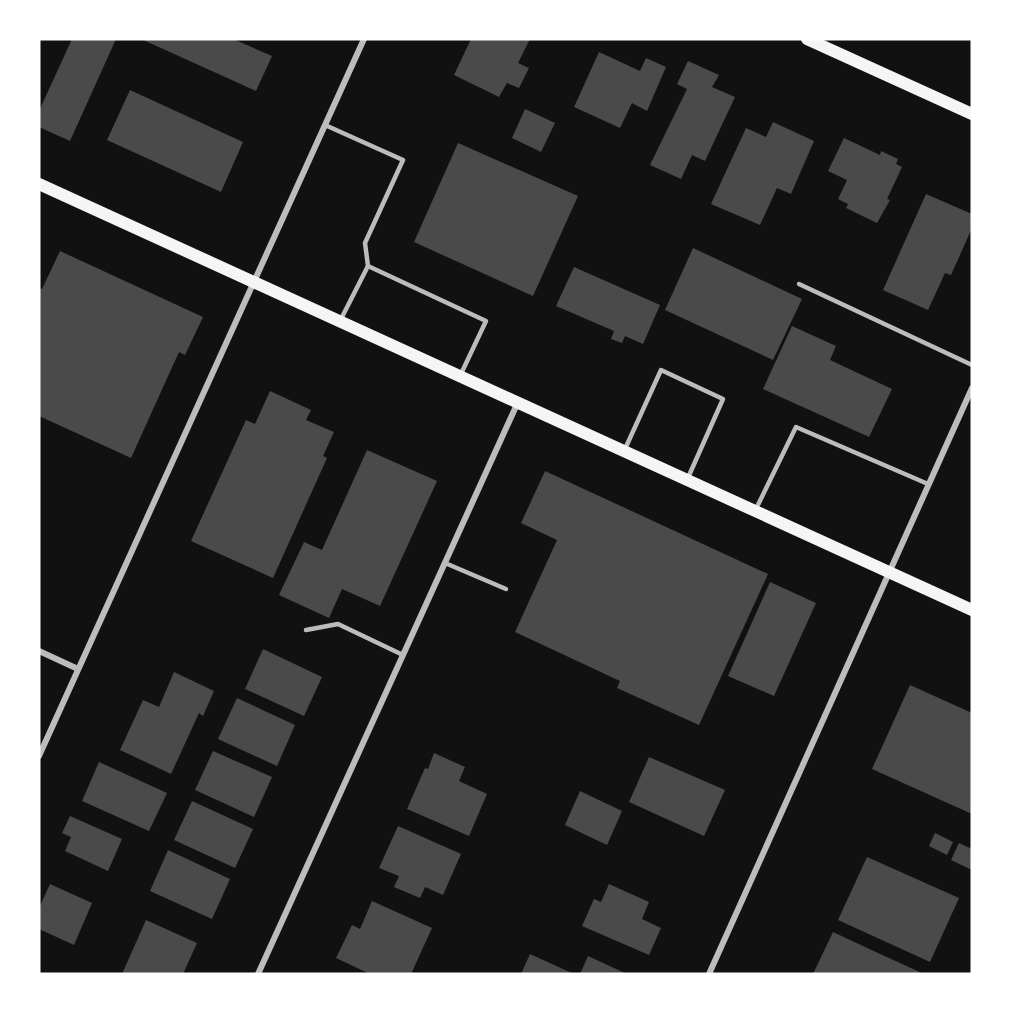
<svg xmlns="http://www.w3.org/2000/svg" width="1011" height="1013" viewBox="0 0 1011 1013" font-family="'DejaVu Sans',sans-serif">
<rect width="100%" height="100%" fill="#111"/>
<g fill="#4a4a4a">
<path d="M72 39H116L70 141 39 127V111Z"/>
<path d="M141 39H233L272 56 256 91Z"/>
<path d="M471 39H530L518 63 529 68 519 88 507 83 499 97 454 75Z"/>
<path d="M599 52 640 71 646 58 666 67 647 111 632 103 620 128 574 107Z"/>
<path d="M688 61 719 75 712 87 735 97 705 161 692 155 681 179 650 165 687 89 677 84Z"/>
<path d="M130 90 243 142 221 192 107 140Z"/>
<path d="M525 109 555 123 541 152 512 138Z"/>
<path d="M773 122 814 141 791 194 777 188 760 225 711 204 746 128 766 137Z"/>
<path d="M844 138 880 155 881 151 898 159 896 164 902 167 887 199 890 200 877 223 846 208 848 204 838 199 847 180 828 171Z"/>
<path d="M458 143 578 196 533 296 414 242Z"/>
<path d="M926 194 972 214V228L951 275 945 273 928 310 883 290Z"/>
<path d="M693 248 802 299 773 360 665 310Z"/>
<path d="M60 251 203 317 185 355 179 352 131 458 39 416V288L42 289Z"/>
<path d="M574 267 660 305 643 344 625 336 622 343 611 339 614 331 556 306Z"/>
<path d="M792 326 836 346 830 360 892 389 869 437 763 389Z"/>
<path d="M270 391 311 410 306 420 334 432 323 456 327 458 273 578 191 541 246 420 255 424Z"/>
<path d="M367 450 437 481 380 606 342 589 329 618 279 595 304 542 322 550Z"/>
<path d="M545 471 768 574 699 725 617 688 620 681 515 632 557 540 521 523Z"/>
<path d="M770 582 816 603 774 696 728 676Z"/>
<path d="M263 649 322 677 304 716 245 689Z"/>
<path d="M174 672 214 691 203 716 199 713 171 774 120 750 143 700 159 707Z"/>
<path d="M910 685 972 713V814L872 769Z"/>
<path d="M237 698 295 725 277 766 218 739Z"/>
<path d="M213 751 272 777 254 817 195 790Z"/>
<path d="M434 753 465 767 459 781 487 794 469 836 407 809 425 768 428 769Z"/>
<path d="M649 757 725 790 704 836 629 802Z"/>
<path d="M99 762 167 793 149 831 82 801Z"/>
<path d="M580 791 622 811 607 845 565 825Z"/>
<path d="M192 801 253 829 235 868 174 840Z"/>
<path d="M70 816 122 839 108 871 65 851 71 837 62 833Z"/>
<path d="M398 826 461 854 443 895 425 887 420 898 394 887 399 876 379 868Z"/>
<path d="M935 833 953 842 947 855 929 846Z"/>
<path d="M959 843 972 849V870L951 860Z"/>
<path d="M168 850 230 879 212 919 150 891Z"/>
<path d="M867 857 959 898 930 962 838 920Z"/>
<path d="M50 884 92 903 74 945 39 929V908Z"/>
<path d="M609 884 649 902 642 919 661 928 649 955 582 926 594 899 601 902Z"/>
<path d="M372 901 432 928 411 974H370L336 958 352 925 360 929Z"/>
<path d="M146 920 197 943 183 974H122Z"/>
<path d="M833 932 878 953 924 974H813Z"/>
<path d="M530 954 574 974H521Z"/>
<path d="M588 956 627 974H580Z"/>
</g>
<g fill="none" stroke-linecap="round" stroke-linejoin="round">
<g stroke="#bcbcbc" stroke-width="4.5">
<path d="M325 125 403 160 365 243 368 266"/>
<path d="M799 284 972 365"/>
<path d="M340 321 368 266 486 321 460 376"/>
<path d="M625 449 661 370 723 399 687 480"/>
<path d="M755 511 796 427 928 484"/>
<path d="M445 563 506 589"/>
<path d="M306 630 338 624 403 655"/>
</g>
<g stroke="#bcbcbc" stroke-width="6">
<path d="M39 651 78 669"/>
<path d="M39 756 364 39"/>
<path d="M258 974 518 402"/>
<path d="M709 974 972 388"/>
</g>
<g stroke="#f5f5f5" stroke-width="12">
<path d="M807 39 972 114"/>
<path d="M39 184 972 610"/>
</g>
</g>
<rect width="1011" height="1013" fill="none" stroke="#ffffff" stroke-width="81"/>
</svg>
